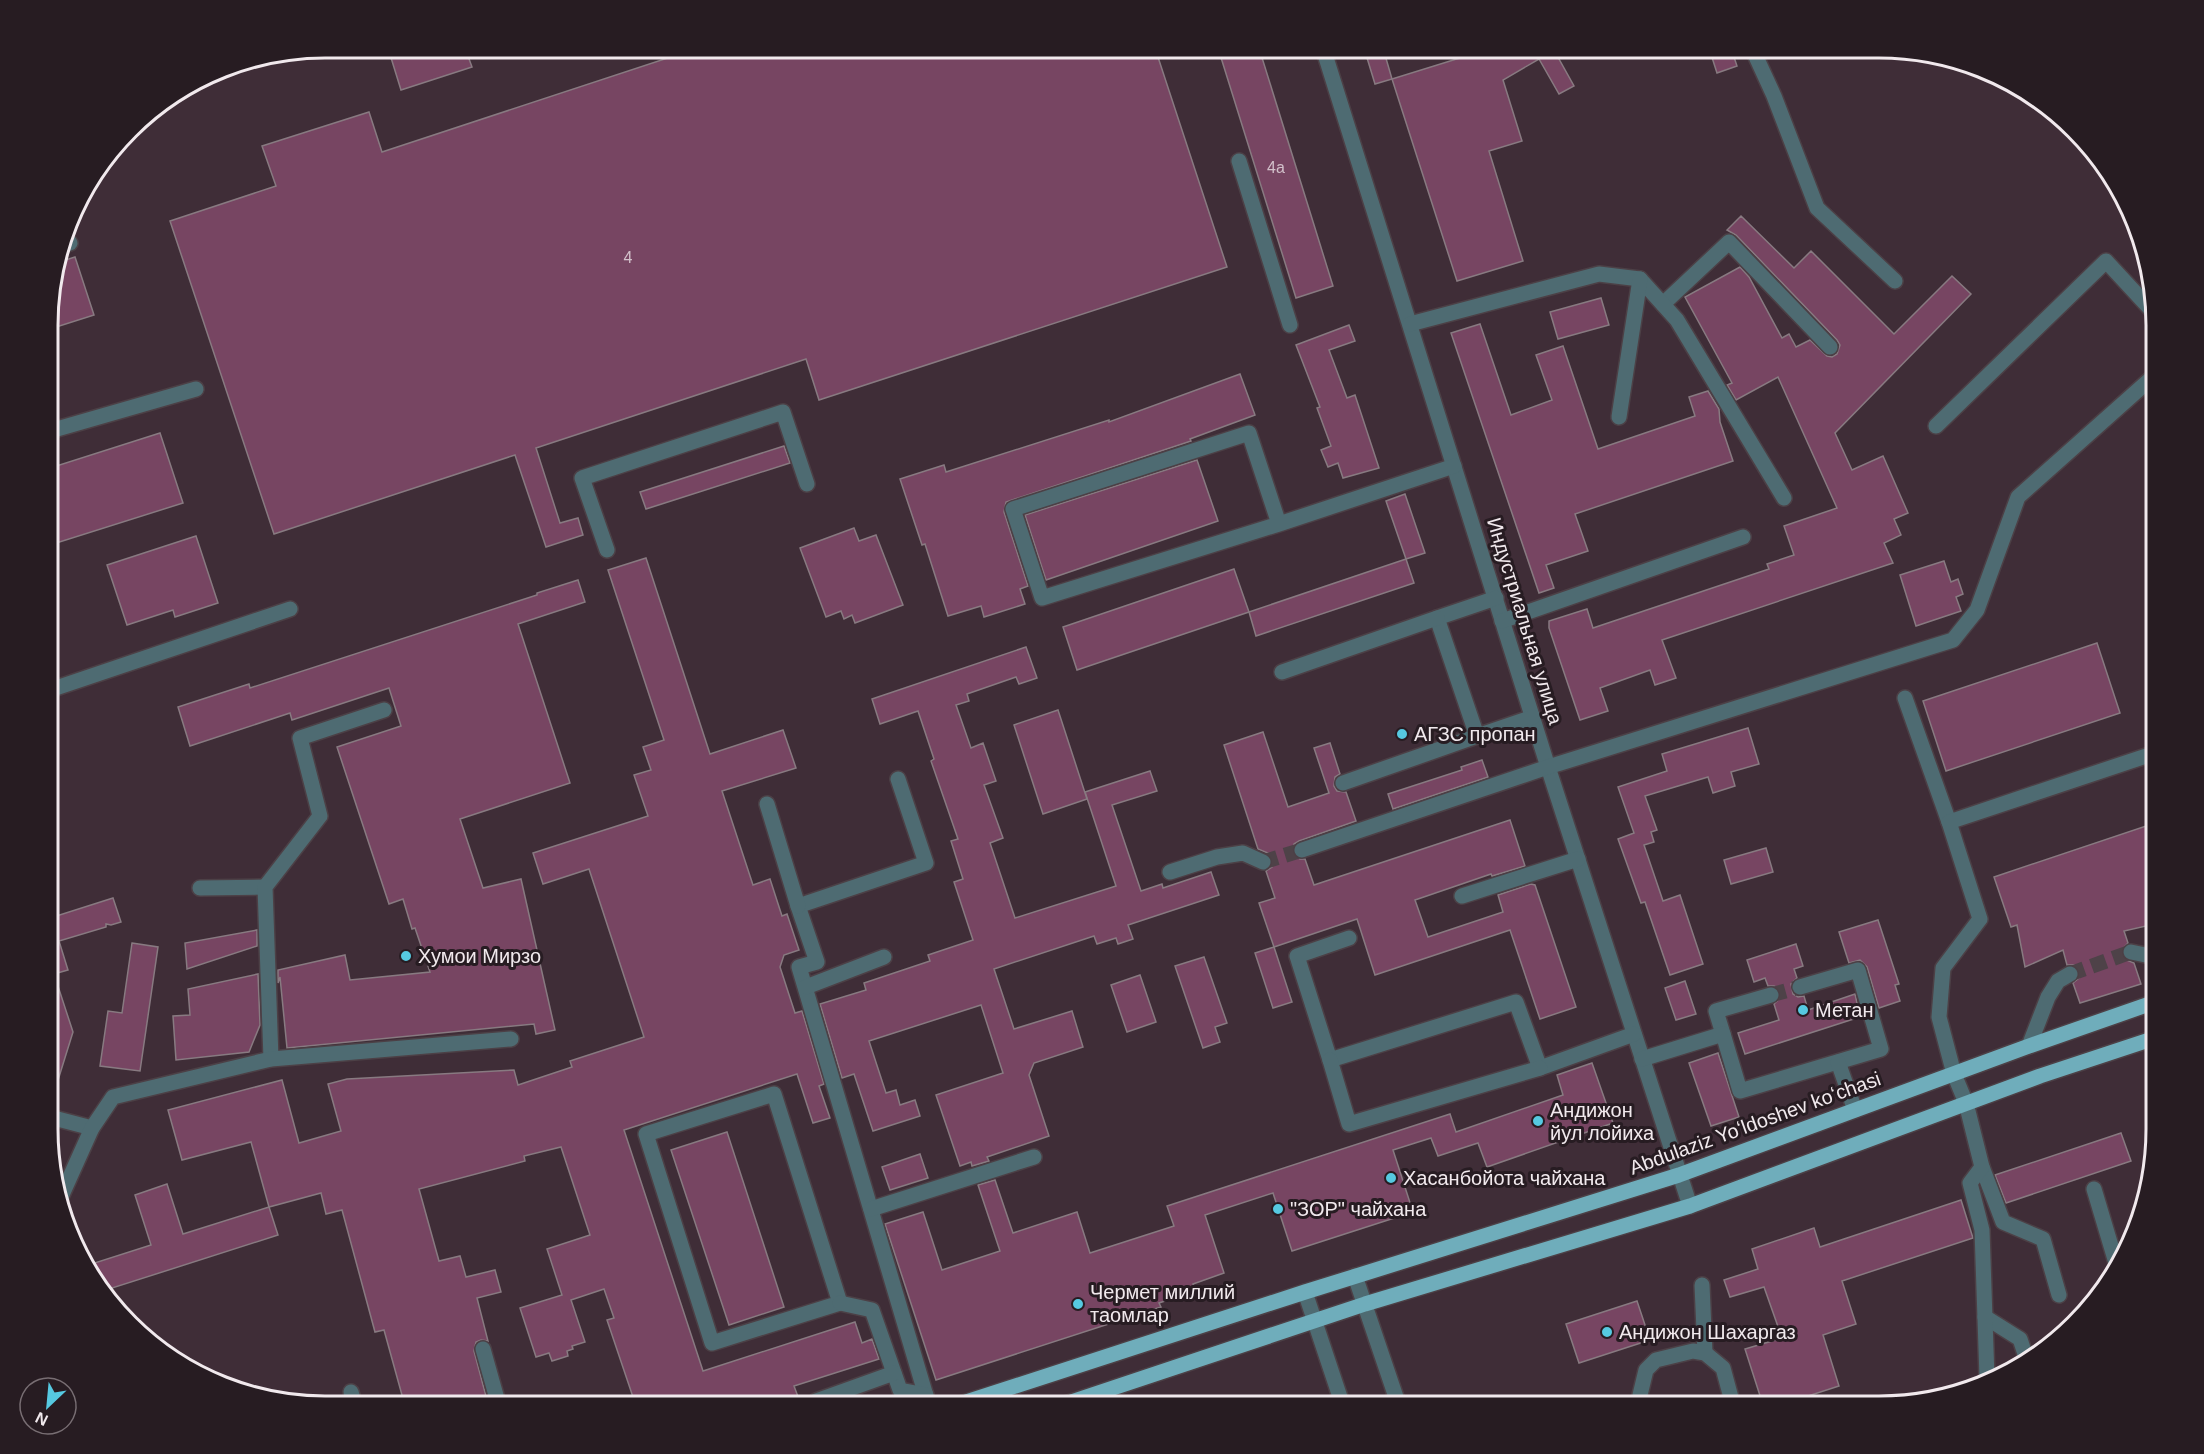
<svg xmlns="http://www.w3.org/2000/svg" width="2204" height="1454" viewBox="0 0 2204 1454" font-family="Helvetica,sans-serif">
<rect width="100%" height="100%" fill="#31252b"/>
<path fill="#3f2d37" d="M326 48H1878L1967 63 2033 95 2119 187 2155 308V1146L2141 1217 2109 1283 2017 1369 1896 1405 326 1406 237 1391 171 1359 85 1267 50 1164V290L77 203 142 117 220 69Z"/>
<g fill="#774562" stroke="#887a81" stroke-width="1.5">
<path d="M388 48H465L472 67 401 90Z"/>
<path d="M698 48H1155L1227 267 819 400 806 359 536 448 560 523 578 518 583 535 546 547 515 455 274 534 170 221 276 186 262 146 369 112 382 152Z"/>
<path d="M1218 48H1259L1333 286 1296 298Z"/>
<path d="M1364 48H1383L1392 79 1375 84Z"/>
<path d="M1492 48H1558L1554 50 1574 86 1559 94 1539 59 1503 80 1522 141 1489 151 1523 261 1457 281 1392 79Z"/>
<path d="M1709 48H1731L1737 66 1717 73Z"/>
<path d="M1741 216 1794 268 1811 251 1894 334 1952 276 1971 294 1835 433 1852 470 1883 456 1908 513 1894 519 1901 535 1884 543 1893 563 1662 640 1676 678 1655 685 1650 670 1600 688 1608 711 1580 720 1549 628V621L1587 609 1593 628 1769 569 1767 564 1794 555 1784 526 1837 508 1778 377 1736 400 1727 385 1732 383 1685 297 1740 267 1749 277 1782 338 1789 334 1796 347 1810 340 1827 356 1832 357 1837 354 1840 345 1837 340 1736 235 1727 230Z"/>
<path d="M75 257 94 315 50 329V290L59 262Z"/>
<path d="M1601 298 1609 325 1558 339 1550 312Z"/>
<path d="M1480 324 1511 415 1552 400 1536 355 1563 346 1598 449 1695 416 1689 397 1708 391 1719 409 1720 422 1733 461 1575 514 1588 551 1546 565 1554 588 1539 593 1451 333Z"/>
<path d="M1349 325 1355 341 1329 350 1347 398 1355 395 1379 468 1343 478 1338 463 1328 467 1321 450 1331 446 1317 408 1320 407 1296 345Z"/>
<path d="M1240 374 1255 415 1190 439 1191 441 1006 502 1004 512 1028 586 1020 589 1025 604 984 617 981 606 948 616 925 544 922 545 900 479 944 465 946 472 1109 420V422Z"/>
<path d="M160 433 183 503 50 545V468Z"/>
<path d="M784 446 790 463 646 509 640 492Z"/>
<path d="M1197 460 1218 521 1046 580 1025 515Z"/>
<path d="M1405 494 1425 553 1406 559 1386 501Z"/>
<path d="M854 528 859 541 876 535 903 605 855 623 852 615 844 619 841 611 826 617 800 548Z"/>
<path d="M196 536 218 603 175 617 173 610 127 625 107 565Z"/>
<path d="M646 558 710 754 783 730 796 768 722 791 753 885 770 879 782 916 787 914 799 950 784 955 780 967 795 1013 802 1011 824 1084 819 1086 830 1118 813 1123 797 1074 624 1130 703 1371 855 1322 862 1343 872 1339 879 1359 794 1386 800 1402 788 1406H636L607 1320 614 1318 604 1289 571 1300 585 1342 572 1346 573 1349 567 1351 568 1356 552 1361 549 1353 536 1357 520 1308 562 1295 547 1249 590 1235 561 1147 524 1156 525 1161 419 1189 439 1261 460 1256 466 1277 495 1270 501 1292 477 1298 488 1341 481 1340 476 1342 474 1351 487 1400 464 1406H405L384 1330 375 1332 342 1210 326 1214 321 1193 269 1207 251 1142 182 1160 168 1110 282 1080 299 1143 341 1131 328 1084 347 1079 514 1070 518 1085 572 1067 570 1061 644 1037 589 869 543 884 533 853 648 816 634 775 651 770 643 747 664 740 608 570Z"/>
<path d="M1406 559 1414 583 1256 636 1249 612Z"/>
<path d="M1944 561 1951 582 1958 579 1963 594 1956 597 1961 611 1916 626 1900 575Z"/>
<path d="M1234 569 1249 612 1077 670 1063 627Z"/>
<path d="M578 580 585 602 518 624 570 783 460 819 483 888 521 879 555 1030 536 1034 534 1024 287 1048 280 977 278 983V970L345 955 350 980 430 972 415 928 412 929 403 899 389 904 337 747 401 726 389 688 292 720 290 713 190 746 178 707 249 684 250 688 537 595V593Z"/>
<path d="M2097 643 2120 713 1946 771 1923 701Z"/>
<path d="M1026 647 1037 678 1019 684 1016 677 967 694 969 701 956 705 971 748 983 743 996 781 984 785 1003 838 990 843 1015 918 1116 886 1085 792 1150 771 1157 791 1112 805 1141 891 1162 884 1163 888 1211 872 1219 895 1128 925 1133 939 1118 944 1116 938 1097 944 1094 936 994 969 1014 1029 1072 1011 1083 1047 1034 1063 1029 1075 1049 1136 987 1157 989 1161 972 1166 971 1162 960 1166 936 1095 1003 1073 981 1005 869 1041 886 1093 896 1090 900 1105 915 1100 920 1116 873 1131 854 1074 842 1078 820 1004 866 990 864 983 930 961 928 955 973 940 954 882 963 879 951 841 958 839 931 761 934 759 918 711 880 724 872 699Z"/>
<path d="M1058 710 1087 799 1043 814 1014 725Z"/>
<path d="M1748 728 1759 764 1731 772 1735 786 1713 793 1708 777 1645 796 1657 830 1651 832 1654 842 1644 845 1663 901 1680 895 1703 964 1670 975 1645 902 1641 903 1618 839 1634 833 1618 787 1667 771 1662 754Z"/>
<path d="M1263 732 1288 807 1329 793 1314 748 1330 743 1340 774 1335 777 1334 786 1337 791 1346 792 1356 821 1299 841 1294 844 1293 854 1300 859H1305L1314 885 1510 820 1525 866 1492 876 1491 874 1415 900 1428 937 1503 912 1498 895 1531 884 1535 885 1576 1007 1540 1019 1510 930 1375 975 1357 919 1274 947 1259 903 1275 898 1266 871 1272 867 1273 860 1268 853 1258 849 1224 745Z"/>
<path d="M1482 760 1488 777 1393 809 1388 794 1462 770 1461 767Z"/>
<path d="M2155 823V880L2146 883 2155 902V924L2124 931 2128 943 2121 951 2124 959 2134 963 2141 984 2080 1003 2073 983 2079 978V970L2074 965H2067L2063 950 2025 967 2017 925 2011 927 1994 877Z"/>
<path d="M1766 848 1773 872 1731 884 1724 860Z"/>
<path d="M113 898 121 922 111 925 106 924V927L59 941 68 970 54 974 73 1032 54 1093H50V918Z"/>
<path d="M1878 920 1899 984 1895 985 1900 1001 1879 1008 1867 967 1860 960 1849 963 1839 932Z"/>
<path d="M257 930V946L187 969 185 943Z"/>
<path d="M132 943 158 947 140 1071 100 1066 108 1011 122 1013Z"/>
<path d="M1796 944 1803 966 1794 969 1797 978 1791 984 1793 994 1798 997 1804 996 1808 1010 1855 994 1860 1017 1745 1054 1738 1033 1779 1020 1774 1004 1781 997 1778 988 1774 986H1768L1765 978 1754 982 1747 960Z"/>
<path d="M1274 947 1292 1002 1273 1008 1255 953Z"/>
<path d="M1204 957 1227 1023 1215 1027 1220 1042 1203 1048 1175 966Z"/>
<path d="M258 974 260 1025 249 1052 176 1060 173 1016 190 1015 188 989Z"/>
<path d="M1140 975 1156 1022 1127 1032 1111 985Z"/>
<path d="M1685 981 1696 1014 1676 1020 1665 988Z"/>
<path d="M1718 1053 1739 1117 1711 1126 1689 1063Z"/>
<path d="M1592 1063 1613 1123 1487 1167 1478 1143 1438 1156 1431 1138 1393 1150 1413 1212 1292 1251 1273 1193 1205 1215 1224 1273 1193 1284 1195 1291 1159 1303 1161 1307 936 1380 885 1224 923 1212 942 1270 1000 1251 978 1185 995 1180 1013 1233 1077 1212 1090 1253 1174 1226 1167 1206 1450 1114 1456 1132 1563 1095 1557 1075Z"/>
<path d="M727 1132 784 1307 729 1325 671 1150Z"/>
<path d="M2121 1133 2131 1161 2006 1203 1995 1175Z"/>
<path d="M920 1154 928 1178 890 1190 882 1167Z"/>
<path d="M167 1184 183 1234 269 1207 278 1235 106 1290 85 1266 151 1245 135 1195Z"/>
<path d="M1961 1200 1973 1238 1842 1281 1856 1324 1823 1335 1839 1386 1808 1396 1809 1401 1797 1405H1763L1745 1349 1782 1338 1764 1287 1730 1297 1724 1280 1758 1269 1752 1249 1814 1228 1820 1247Z"/>
<path d="M1637 1301 1650 1340 1579 1363 1566 1324Z"/>
</g>
<g fill="none" stroke-linecap="round" stroke-linejoin="round">
<g stroke="#4e4248" stroke-width="15" stroke-dasharray="15 8" stroke-linecap="butt">
<path d="M1263 862 1302 850"/>
<path d="M2070 974 2131 952"/>
<path d="M1771 995 1800 987"/>
</g>
<g stroke="#4c4046" stroke-width="18">
<g id="minor">
<path d="M1323 48 1548 767 1690 1206"/>
<path d="M1752 48 1774 96 1817 208 1895 281"/>
<path d="M1239 161 1290 325"/>
<path d="M64 245 70 243"/>
<path d="M1663 304 1729 242 1830 347"/>
<path d="M1410 324 1599 274 1640 279 1677 320 1784 498"/>
<path d="M1619 417 1640 279"/>
<path d="M1936 426 2106 261 2155 314"/>
<path d="M50 431 196 389"/>
<path d="M1279 524 1249 433 1013 509 1042 598 1279 524 1454 466"/>
<path d="M607 550 582 478 783 412 807 484"/>
<path d="M1496 598 1437 618 1477 736 1533 717"/>
<path d="M1502 621 1743 537"/>
<path d="M1282 672 1437 618"/>
<path d="M50 690 290 609"/>
<path d="M1905 698 1949 822"/>
<path d="M898 779 926 863 798 906 817 962 799 967 929 1406"/>
<path d="M1343 783 1477 736"/>
<path d="M767 804 798 906"/>
<path d="M1302 850 1548 767 1953 640 1977 610 2018 497 2155 375"/>
<path d="M1170 872 1217 857 1243 853 1263 862"/>
<path d="M200 888 265 887"/>
<path d="M1462 896 1578 859"/>
<path d="M1349 938 1297 956 1330 1060 1516 1002 1540 1068 1634 1034"/>
<path d="M2131 952 2155 957"/>
<path d="M806 987 884 957"/>
<path d="M1723 1034 1716 1011 1771 995"/>
<path d="M2029 1046 2048 997 2058 981 2070 974"/>
<path d="M271 1059 265 887 320 816 300 738 384 710"/>
<path d="M1642 1059 1723 1034 1740 1091 1881 1049 1858 970 1800 987"/>
<path d="M1330 1060 1349 1124 1540 1068"/>
<path d="M1838 1062 1855 1110"/>
<path d="M774 1094 840 1303 712 1343 646 1134Z"/>
<path d="M50 1117 92 1128"/>
<path d="M1982 1167 2003 1222 2043 1239 2059 1295"/>
<path d="M2094 1189 2117 1266"/>
<path d="M61 1197 92 1128 113 1097 271 1059 511 1039"/>
<path d="M871 1209 1034 1157"/>
<path d="M1355 1276 1399 1406"/>
<path d="M1702 1285 1705 1353"/>
<path d="M1305 1292 1343 1406"/>
<path d="M840 1303 872 1310 900 1390 926 1395"/>
<path d="M1985 1317 2020 1339 2027 1360"/>
<path d="M483 1349 499 1406"/>
<path d="M1987 1378 1982 1230 1970 1183 1982 1167 1966 1103 1954 1074 1939 1017 1943 968 1980 919 1949 822 2155 753"/>
<path d="M351 1392 355 1406"/>
<path d="M817 1406 816 1401 894 1373"/>
<path d="M1642 1406 1640 1395 1646 1370 1656 1360 1693 1351 1705 1353 1723 1368 1733 1405"/>
</g>
</g>
<g stroke="#4c4046" stroke-width="18">
<g id="major">
<path d="M954 1406 1305 1292 1679 1175 2029 1046 2155 1002"/>
<path d="M1059 1406 1365 1304 1690 1206 2040 1076 2155 1038"/>
</g>
</g>
<use href="#minor" stroke="#4e6b72" stroke-width="15"/>
<use href="#major" stroke="#6fadbb" stroke-width="15"/>
</g>
<g fill="#56c9e1" stroke="#271c22" stroke-width="2">
<circle cx="1402" cy="734" r="6"/>
<circle cx="406" cy="956" r="6"/>
<circle cx="1803" cy="1010" r="6"/>
<circle cx="1538" cy="1121" r="6"/>
<circle cx="1391" cy="1178" r="6"/>
<circle cx="1278" cy="1209" r="6"/>
<circle cx="1078" cy="1304" r="6"/>
<circle cx="1607" cy="1332" r="6"/>
</g>
<g text-anchor="middle" stroke-width="6" stroke-linejoin="round" paint-order="stroke">
<g font-size="16" fill="#d2c0ca">
<text x="1276" y="173">4а</text>
<text x="628" y="263">4</text>
</g>
<g font-size="20" fill="#f1e9ed" stroke="#271c22">
<text transform="translate(1525 621) rotate(73)" y="7">Индустриальная улица</text>
<text transform="translate(1755 1123) rotate(-20)" y="7">Abdulaziz Yoʻldoshev koʻchasi</text>
</g>
<g font-size="20" fill="#f1e9ed" stroke="#271c22" text-anchor="start">
<text x="1414" y="741">АГЗС пропан</text>
<text x="418" y="963">Хумои Мирзо</text>
<text x="1815" y="1017">Метан</text>
<text x="1550" y="1117">Андижон<tspan x="1550" dy="23">йул лойиха</tspan></text>
<text x="1403" y="1185">Хасанбойота чайхана</text>
<text x="1290" y="1216">"ЗОР" чайхана</text>
<text x="1090" y="1299">Чермет миллий<tspan x="1090" dy="23">таомлар</tspan></text>
<text x="1619" y="1339">Андижон Шахаргаз</text>
</g>
</g>
<path d="M0 0H2204V1454H0ZM325 58H1879A267 267 0 0 1 2146 325V1129A267 267 0 0 1 1879 1396H325A267 267 0 0 1 58 1129V325A267 267 0 0 1 325 58Z" fill="#271c22" fill-rule="evenodd"/>
<path fill="none" stroke="#f1e9ed" stroke-width="3" d="M325 58H1879A267 267 0 0 1 2146 325V1129A267 267 0 0 1 1879 1396H325A267 267 0 0 1 58 1129V325A267 267 0 0 1 325 58Z"/>
<g transform="translate(48 1406) rotate(206)"><circle r="28" fill="#271c22" stroke="#786e73" stroke-width="1.5"/>
<path d="M0-4.5L10 22L0 15L-10 22Z" fill="#56c9e1"/>
<text y="-9" font-size="16" font-weight="bold" text-anchor="middle" fill="#f1e9ed">N</text>
</g>
</svg>
